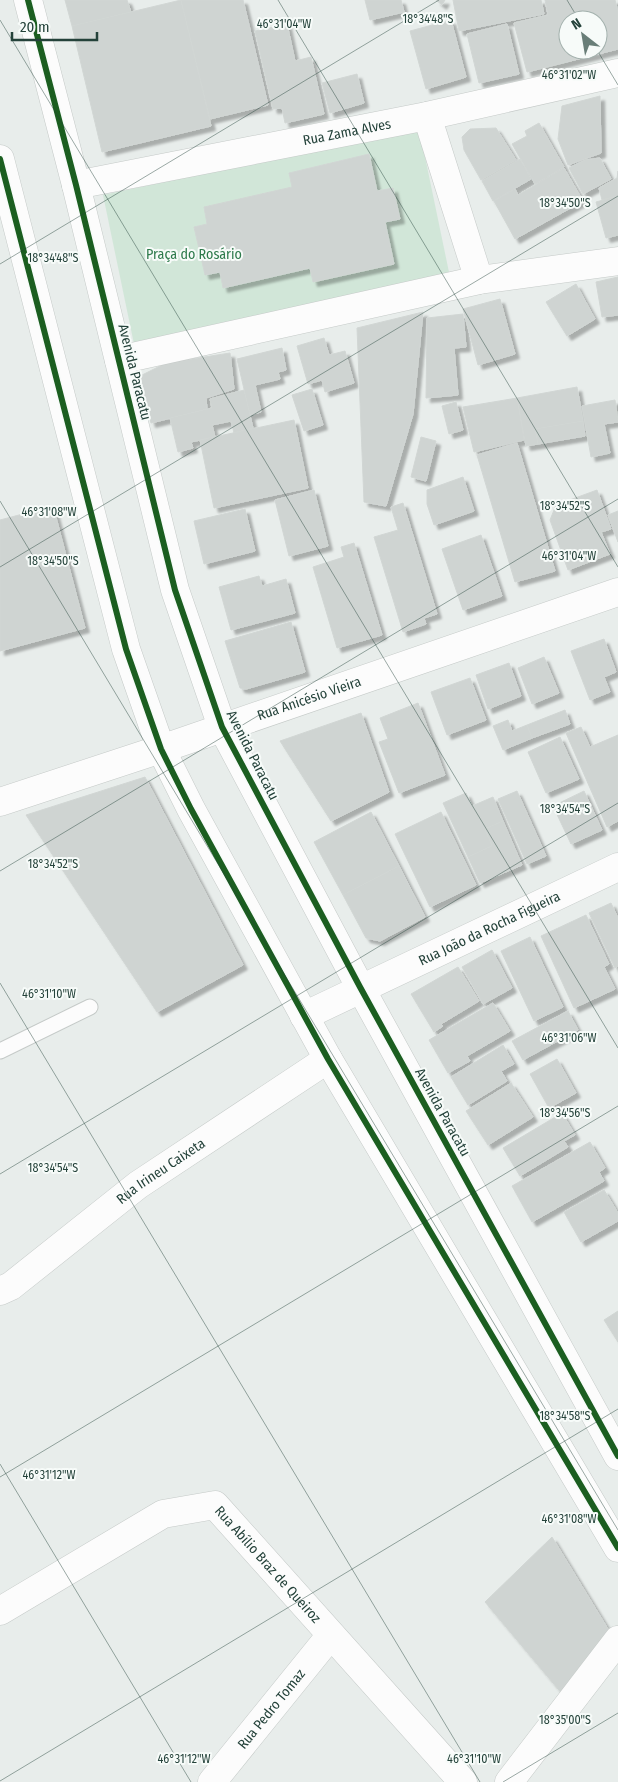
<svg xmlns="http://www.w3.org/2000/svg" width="618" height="1782" viewBox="0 0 618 1782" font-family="'Fira Sans Condensed',sans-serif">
<defs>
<filter id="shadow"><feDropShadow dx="4.5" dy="4.5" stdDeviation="1" flood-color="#0004"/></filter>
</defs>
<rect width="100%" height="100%" fill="#e8edeb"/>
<path fill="#d1e6d8" d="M419 128 450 277 134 344 103 195Z"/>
<g fill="#cfd4d2" stroke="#d1d6d4" fill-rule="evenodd" filter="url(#shadow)">
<path d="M65 0H127L131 12 72 26Z"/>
<path d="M181 0 211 126 102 152 72 26Z"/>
<path d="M181 0H243L268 105 210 119Z"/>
<path d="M365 0H401L404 12 370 20Z"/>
<path d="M436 0H445L442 5Z"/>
<path d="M453 0H541L544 14 459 31Z"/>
<path d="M545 0H615L618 12V49L527 72 514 23 548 15ZM568 20H598V50H568Z"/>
<path d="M451 20 466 77 426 89 410 31Z"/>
<path d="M287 24 295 61 311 57 324 114 285 123 282 108 273 109 255 31Z"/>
<path d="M507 24 519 74 479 83 467 34Z"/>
<path d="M357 74 364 103 330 113 322 83Z"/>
<path d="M600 96 601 153 568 165 558 139 562 106Z"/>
<path d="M539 123 564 167 535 184 512 144 527 136 525 131Z"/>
<path d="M496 128 516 160 481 180 464 150 462 137 470 129Z"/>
<path d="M369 154 377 191 393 188 400 219 385 222 394 264 313 282 310 268 223 288 220 272 205 275 194 227 207 224 204 207 292 187 289 173Z"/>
<path d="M600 158 611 179 583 194 569 168 585 160Z"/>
<path d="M520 159 531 179 493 201 482 181Z"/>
<path d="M564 168 583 201 515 239 494 201 515 189 518 195Z"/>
<path d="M618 171V196L602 200 599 188 617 178Z"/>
<path d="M618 196V235L606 238 596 202Z"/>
<path d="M618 277V315L602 317 596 282Z"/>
<path d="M576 284 595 319 567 336 546 302Z"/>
<path d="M500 299 515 354 478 365 463 309Z"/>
<path d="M423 312 413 414 386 506 364 502 357 328Z"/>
<path d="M463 314 466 347 454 348 458 395 426 398 427 318Z"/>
<path d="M324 338 329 355 345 351 354 383 325 392 322 380 308 384 297 346Z"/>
<path d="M282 348 286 370 278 372 280 379 255 385 261 412 250 415 237 359Z"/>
<path d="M230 353 234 389 206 398 207 409 151 423 140 376 166 363Z"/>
<path d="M577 387 583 421 535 429 538 444 526 446 517 398Z"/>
<path d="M312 389 323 425 304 431 292 395Z"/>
<path d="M244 390 253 428 234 433 231 421 212 425 215 437 191 442 193 448 178 452 170 418 212 408 210 399Z"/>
<path d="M517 398 524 440 474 452 463 407Z"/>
<path d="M615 400 618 422 604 424 610 453 591 457 582 406Z"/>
<path d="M456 402 463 430 449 434 442 406Z"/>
<path d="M294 420 308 488 214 508 200 440Z"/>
<path d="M583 421 585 436 538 444 535 429Z"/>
<path d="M421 437 436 441 426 481 411 477Z"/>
<path d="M517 443 555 571 515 582 477 455Z"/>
<path d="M463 477 474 511 434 525 427 504V490Z"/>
<path d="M314 490 328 546 289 556 275 500Z"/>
<path d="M597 490 611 529 601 532 610 554 568 570 550 520 556 505Z"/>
<path d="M403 503 437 614 424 618 426 624 403 632 374 537 398 530 391 507Z"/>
<path d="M53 506 85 628 0 651V520Z"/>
<path d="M245 509 255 551 204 564 194 521Z"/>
<path d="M618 511V542L608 515Z"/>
<path d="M481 535 502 596 463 610 442 549Z"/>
<path d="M354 543 382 635 337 648 313 567 344 557 341 547Z"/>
<path d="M259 576 262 586 286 579 295 613 231 630 219 587Z"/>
<path d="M291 622 305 672 246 689 240 688 225 641Z"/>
<path d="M604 639 616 672 604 677 610 692 590 700 571 651Z"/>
<path d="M544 657 559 693 532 704 518 668Z"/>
<path d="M509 663 521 696 488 709 476 675Z"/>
<path d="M470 678 486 720 447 735 431 692Z"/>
<path d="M418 703 445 775 399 793 379 742 388 739 380 718Z"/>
<path d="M565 710 570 724 532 738 527 725Z"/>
<path d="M361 713 389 792 331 821 280 741Z"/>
<path d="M508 720 512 731 527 725 532 738 503 750 493 726Z"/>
<path d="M581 727 590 747 618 735V821L607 827 566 733Z"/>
<path d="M560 737 579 779 546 793 528 752Z"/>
<path d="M145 777 243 965 157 1012 26 815Z"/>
<path d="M517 791 546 856 527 864 498 799Z"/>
<path d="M584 791 602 830 571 844 553 806Z"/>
<path d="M466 793 472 806 493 797 503 821 485 829 492 846 468 857 443 803Z"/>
<path d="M371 812 399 866 343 895 314 842Z"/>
<path d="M441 812 476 885 430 907 395 834Z"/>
<path d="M503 821 522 865 480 883 468 857 492 846 485 829Z"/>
<path d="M399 866 425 917 380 941 366 938 343 895Z"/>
<path d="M611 903 618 918V966L615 968 589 913Z"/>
<path d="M586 915 609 964 604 967 615 989 574 1008 541 936Z"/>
<path d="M530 937 563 1007 534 1021 501 951Z"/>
<path d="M492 950 512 988 483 1004 462 967Z"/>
<path d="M458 967 479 1001 441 1024 443 1026 434 1032 411 994Z"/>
<path d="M493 1003 510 1031 467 1056 470 1061 448 1073 429 1040Z"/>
<path d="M568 1011 578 1030 523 1060 512 1041Z"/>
<path d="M503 1045 514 1064 501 1071 507 1081 468 1105 451 1077Z"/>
<path d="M557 1059 576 1093 549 1108 530 1074Z"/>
<path d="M511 1083 533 1117 488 1145 466 1111Z"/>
<path d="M562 1113 575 1135 564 1141 568 1147 520 1176 503 1148Z"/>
<path d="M590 1142 605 1168 599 1172 604 1181 532 1222 512 1186Z"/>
<path d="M604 1190 618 1213V1221L581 1242 564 1212Z"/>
<path d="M618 1311V1342L604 1320Z"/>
<path d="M552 1537 611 1634 563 1695 485 1602Z"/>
</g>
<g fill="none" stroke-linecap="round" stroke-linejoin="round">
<g stroke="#c5cac8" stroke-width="17">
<path id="service" d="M0 1051 90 1007"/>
</g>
<g stroke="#c5cac8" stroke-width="29">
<g id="minor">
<path d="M427 116 479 280"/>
<path id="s1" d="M76 185 427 116 618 73"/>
<path d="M119 360 479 280 618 261"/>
<path id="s2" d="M0 802 161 749 618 592"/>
<path id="s3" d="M304 1016 618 867"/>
<path id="s4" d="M0 1291 11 1286 138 1185 328 1059"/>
<path id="s5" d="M0 1611 163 1514 215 1505 463 1782"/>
<path id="s6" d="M212 1782 330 1636"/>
</g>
</g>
<g stroke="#c5cac8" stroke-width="29">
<g id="tertiary">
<path d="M28 0 76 185 175 590 222 727 360 987 618 1456"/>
<path d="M0 159 126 649 161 749 191 809 328 1059 618 1548"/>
<path d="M509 1782 618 1640"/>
</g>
</g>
<use href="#service" stroke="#fcfcfc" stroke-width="15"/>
<use href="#minor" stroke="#fcfcfc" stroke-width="28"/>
<use href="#tertiary" stroke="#fcfcfc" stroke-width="28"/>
<g stroke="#f7fbf9" stroke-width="9">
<g id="cycleway">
<path d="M28 0 76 185 175 590 222 727 360 987 618 1456"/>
<path d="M0 159 126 649 161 749 191 809 328 1059 618 1548"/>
</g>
</g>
<use href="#cycleway" stroke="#1b5e20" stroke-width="6"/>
</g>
<path fill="none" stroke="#24423a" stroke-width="1" stroke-opacity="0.45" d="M278 0 618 567M567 0 579 20M0 20 618 1048M597 50 618 85M0 264 439 0M0 501 618 1530M0 567 618 196M0 871 618 499M0 983 480 1782M0 1174 618 803M0 1464 191 1782M0 1477 618 1106M0 1781 618 1409M503 1782 618 1713"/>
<g text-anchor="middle" stroke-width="4" stroke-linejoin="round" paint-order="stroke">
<g font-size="14" fill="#24423a" stroke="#f7fbf9">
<text dy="5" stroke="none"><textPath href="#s1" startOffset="276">Rua Zama Alves</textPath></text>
<text transform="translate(135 372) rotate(76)" y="5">Avenida Paracatu</text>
<text dy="5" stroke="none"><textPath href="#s2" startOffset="326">Rua Anicésio Vieira</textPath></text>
<text transform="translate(253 755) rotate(63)" y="5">Avenida Paracatu</text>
<text dy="5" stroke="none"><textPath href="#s3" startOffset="205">Rua João da Rocha Figueira</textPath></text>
<text transform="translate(443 1112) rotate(61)" y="5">Avenida Paracatu</text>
<text dy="5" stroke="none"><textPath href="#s4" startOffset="201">Rua Irineu Caixeta</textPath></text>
<text dy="5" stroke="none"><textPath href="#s5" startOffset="322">Rua Abílio Braz de Queiroz</textPath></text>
<text dy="5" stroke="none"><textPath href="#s6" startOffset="94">Rua Pedro Tomaz</textPath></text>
</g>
<g font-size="14" fill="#2d7a4b" stroke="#f7fbf9">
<text x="194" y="259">Praça do Rosário</text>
</g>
</g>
<g font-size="12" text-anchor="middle" fill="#24423a" stroke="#f7fbf9" stroke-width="4" stroke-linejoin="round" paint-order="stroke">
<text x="428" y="23">18°34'48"S</text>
<text x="284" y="28">46°31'04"W</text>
<text x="569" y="79">46°31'02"W</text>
<text x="565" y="207">18°34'50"S</text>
<text x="53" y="262">18°34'48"S</text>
<text x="565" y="510">18°34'52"S</text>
<text x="49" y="516">46°31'08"W</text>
<text x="569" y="560">46°31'04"W</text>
<text x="53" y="565">18°34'50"S</text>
<text x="565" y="813">18°34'54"S</text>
<text x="53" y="868">18°34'52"S</text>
<text x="49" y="998">46°31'10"W</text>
<text x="569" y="1042">46°31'06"W</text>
<text x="565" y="1117">18°34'56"S</text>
<text x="53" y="1172">18°34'54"S</text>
<text x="565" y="1420">18°34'58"S</text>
<text x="49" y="1479">46°31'12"W</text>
<text x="569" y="1523">46°31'08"W</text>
<text x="565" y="1724">18°35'00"S</text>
<text x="184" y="1763">46°31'12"W</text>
<text x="474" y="1763">46°31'10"W</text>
</g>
<g transform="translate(583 35) rotate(329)"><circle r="24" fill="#f7fbf9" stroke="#a3b1ad"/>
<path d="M0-4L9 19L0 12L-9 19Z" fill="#697e78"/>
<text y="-8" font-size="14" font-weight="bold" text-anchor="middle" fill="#24423a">N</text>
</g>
<path d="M12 32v8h85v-8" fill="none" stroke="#24423a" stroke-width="2.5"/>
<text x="20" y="32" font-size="15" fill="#24423a" stroke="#f7fbf9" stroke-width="4" paint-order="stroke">20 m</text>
</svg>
